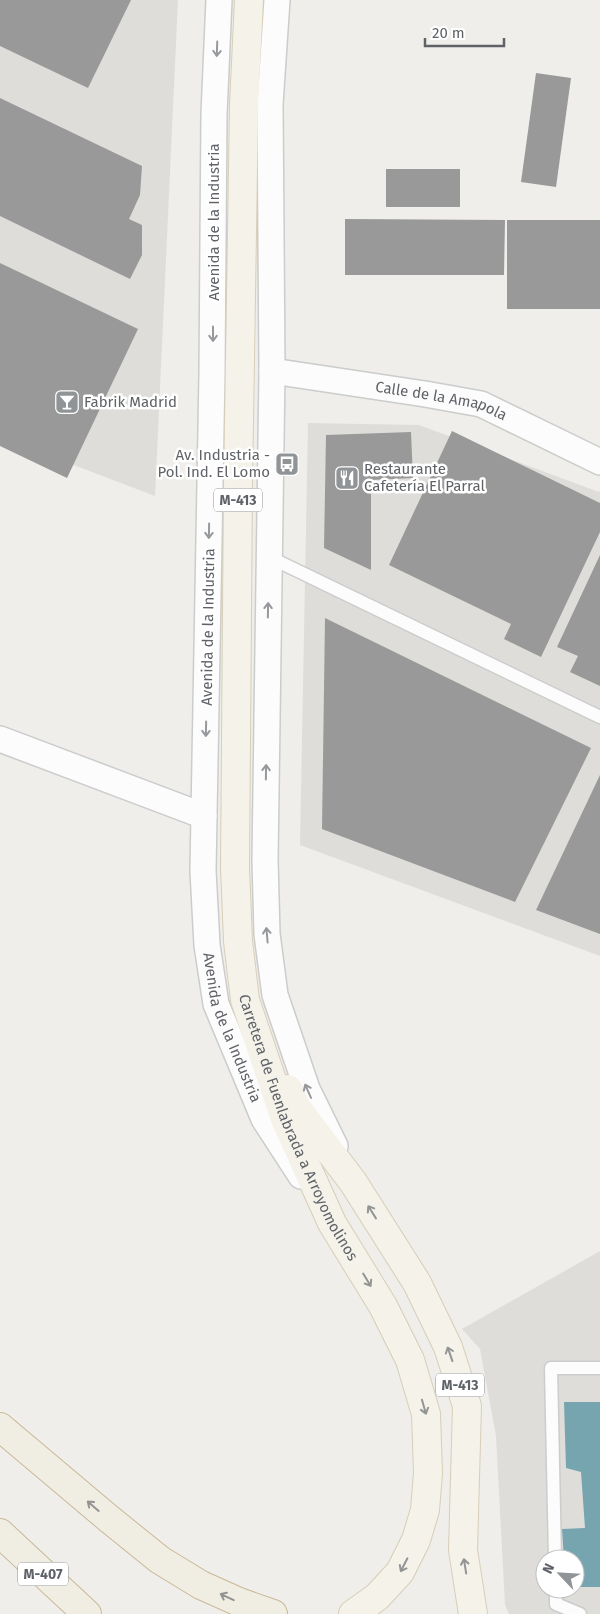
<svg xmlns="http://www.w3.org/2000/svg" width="600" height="1614" viewBox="0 0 600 1614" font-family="'Fira Sans',sans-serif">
<rect width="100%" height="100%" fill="#efeeea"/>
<g fill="#dfddda" fill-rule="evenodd">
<path d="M0 0H178L155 496 0 437Z"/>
<path d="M308 423 419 425 599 492 600 490V956L300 845Z"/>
<path d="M600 1251V1614H509L505 1605 496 1436 480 1349 462 1329ZM545 1559H575V1589H545Z"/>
</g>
<path fill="#76a5af" d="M564 1402H600V1587H575V1559H564L562 1529 585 1528 581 1472 566 1468Z"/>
<g fill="#999">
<path d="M0 0H131L88 88 0 46Z"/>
<path d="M536 73 571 78 556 187 521 182Z"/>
<path d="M0 98 142 166 140 195 129 219 142 225V255L130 279 0 216Z"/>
<rect x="386" y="169" width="74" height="38"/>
<path d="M345 219 505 220 504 275H345Z"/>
<rect x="507" y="220" width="93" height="89"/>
<path d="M0 263 138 329 67 478 0 446Z"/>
<path d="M452 431 600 503V532L541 657 504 639 511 624 389 565Z"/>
<path d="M411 432 413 478 371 480V570L324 548 326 435Z"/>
<path d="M600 555V686L570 672 578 656 557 647Z"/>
<path d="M325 618 591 748 515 902 322 829Z"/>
<path d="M600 775V934L536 910Z"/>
</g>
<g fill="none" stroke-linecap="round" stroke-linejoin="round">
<g stroke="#cbcccc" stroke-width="15">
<g id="lane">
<path d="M269 557 600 717"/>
<path d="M555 1559 551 1368H600"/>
<path d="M556 1589V1604L580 1614"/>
</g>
</g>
<g stroke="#cbcccc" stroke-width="28">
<g id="street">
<path id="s1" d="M219 0 214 114 212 373 203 871 207 945 216 1004 264 1119 301 1176"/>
<path d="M277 0 270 104 272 371 265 860 267 934 275 995 307 1089 335 1146"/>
<path id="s2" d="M272 371 425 394 481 404 600 462"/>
<path d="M0 739 204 816"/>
</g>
</g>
<g stroke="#d7ceb8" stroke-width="30">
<g id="primary">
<path id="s3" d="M249 0 244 105 238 486 235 868 238 941 245 1000 285 1119 332 1223 383 1306 410 1360 426 1414 428 1473 425 1510 416 1540 400 1572 377 1597 353 1614"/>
<path d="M288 1089 296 1107 353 1182 417 1283 448 1347 467 1406 463 1550 473 1614"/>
</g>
</g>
<g stroke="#c8b996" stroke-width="30">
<g id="highway">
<path d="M0 1427 108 1518 160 1560 201 1585 239 1602 273 1614"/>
<path d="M0 1533 87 1614"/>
</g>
</g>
<use href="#lane" stroke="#fdfcfc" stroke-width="12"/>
<use href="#street" stroke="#fdfcfc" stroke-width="25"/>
<use href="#primary" stroke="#f4f2e9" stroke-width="28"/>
<use href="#highway" stroke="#f0ede3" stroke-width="28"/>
</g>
<defs><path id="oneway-shaft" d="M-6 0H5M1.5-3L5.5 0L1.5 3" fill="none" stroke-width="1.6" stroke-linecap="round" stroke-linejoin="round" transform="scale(1.25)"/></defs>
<g stroke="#96999c">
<use href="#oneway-shaft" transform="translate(217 49) rotate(92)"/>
<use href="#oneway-shaft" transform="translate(213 334) rotate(90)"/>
<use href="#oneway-shaft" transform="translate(209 531) rotate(91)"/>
<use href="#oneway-shaft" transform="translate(268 610) rotate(-89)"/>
<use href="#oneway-shaft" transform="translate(206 729) rotate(91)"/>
<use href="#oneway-shaft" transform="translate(266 772) rotate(-89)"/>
<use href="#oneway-shaft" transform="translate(267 935) rotate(-95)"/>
<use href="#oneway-shaft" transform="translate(308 1091) rotate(-114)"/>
</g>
<g stroke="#939595">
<use href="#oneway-shaft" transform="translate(372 1212) rotate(-122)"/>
<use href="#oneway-shaft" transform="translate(367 1280) rotate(59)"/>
<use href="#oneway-shaft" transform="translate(450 1354) rotate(-109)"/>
<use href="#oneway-shaft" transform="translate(424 1407) rotate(74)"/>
<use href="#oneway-shaft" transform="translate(404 1565) rotate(117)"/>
<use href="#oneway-shaft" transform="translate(465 1566) rotate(-99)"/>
</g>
<g stroke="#929393">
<use href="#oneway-shaft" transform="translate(93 1506) rotate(-139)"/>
<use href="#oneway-shaft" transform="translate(227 1597) rotate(-155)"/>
</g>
<defs>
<g id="bar-square" transform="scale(1.25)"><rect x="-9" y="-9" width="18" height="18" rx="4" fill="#919496" stroke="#fff"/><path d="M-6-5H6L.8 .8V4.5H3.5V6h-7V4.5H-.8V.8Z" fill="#fff"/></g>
<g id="bus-square" transform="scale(1.25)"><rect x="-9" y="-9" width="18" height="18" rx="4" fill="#919496" stroke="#fff"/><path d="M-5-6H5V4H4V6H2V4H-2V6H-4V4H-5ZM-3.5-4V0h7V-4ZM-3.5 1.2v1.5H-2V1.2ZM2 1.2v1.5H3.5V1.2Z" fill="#fff"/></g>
<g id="restaurant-square" transform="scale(1.25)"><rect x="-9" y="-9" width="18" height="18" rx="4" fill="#919496" stroke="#fff"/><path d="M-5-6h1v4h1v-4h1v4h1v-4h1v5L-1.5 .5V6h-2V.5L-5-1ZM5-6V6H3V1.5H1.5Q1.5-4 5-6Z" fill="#fff"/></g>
</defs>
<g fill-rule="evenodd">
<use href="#bar-square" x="67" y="402"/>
<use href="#bus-square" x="287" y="464"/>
<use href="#restaurant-square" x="347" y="478"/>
</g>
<g text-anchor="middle" stroke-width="5" stroke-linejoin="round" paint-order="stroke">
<g fill="#fff" stroke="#8f9295" stroke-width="1">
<rect x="214" y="488.5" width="48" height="23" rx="4"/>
<rect x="436" y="1373.5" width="48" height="23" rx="4"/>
<rect x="18" y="1562.5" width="50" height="23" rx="4"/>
</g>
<g font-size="14" font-weight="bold" fill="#5f6368">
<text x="238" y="505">M-413</text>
<text x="460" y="1390">M-413</text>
<text x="43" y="1579">M-407</text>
</g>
<g font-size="15" fill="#5f6368" stroke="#fff">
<text transform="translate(214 222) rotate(-90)" y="5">Avenida de la Industria</text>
<text dy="5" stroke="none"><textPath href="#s2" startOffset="172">Calle de la Amapola</textPath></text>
<text transform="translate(208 627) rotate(-89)" y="5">Avenida de la Industria</text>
<text dy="5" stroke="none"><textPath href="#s1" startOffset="1032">Avenida de la Industria</textPath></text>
<text dy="5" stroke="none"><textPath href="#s3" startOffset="1139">Carretera de Fuenlabrada a Arroyomolinos</textPath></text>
</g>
<g font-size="15" fill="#5f6368" stroke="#fff" text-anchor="start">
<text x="84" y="407">Fabrik Madrid</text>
<text x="270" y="460" text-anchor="end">Av. Industria -<tspan x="270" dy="17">Pol. Ind. El Lomo</tspan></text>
<text x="364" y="474">Restaurante<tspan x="364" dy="17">Cafetería El Parral</tspan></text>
</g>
</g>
<g transform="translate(560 1574) rotate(295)"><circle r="24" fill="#ffffff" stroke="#bfc1c3"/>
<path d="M0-4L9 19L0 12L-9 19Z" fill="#919496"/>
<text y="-8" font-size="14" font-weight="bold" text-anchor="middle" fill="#5f6368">N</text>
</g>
<path d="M425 38v8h79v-8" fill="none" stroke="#5f6368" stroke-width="2.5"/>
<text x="432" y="38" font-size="15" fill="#5f6368" stroke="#ffffff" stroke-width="4" paint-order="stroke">20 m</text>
</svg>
